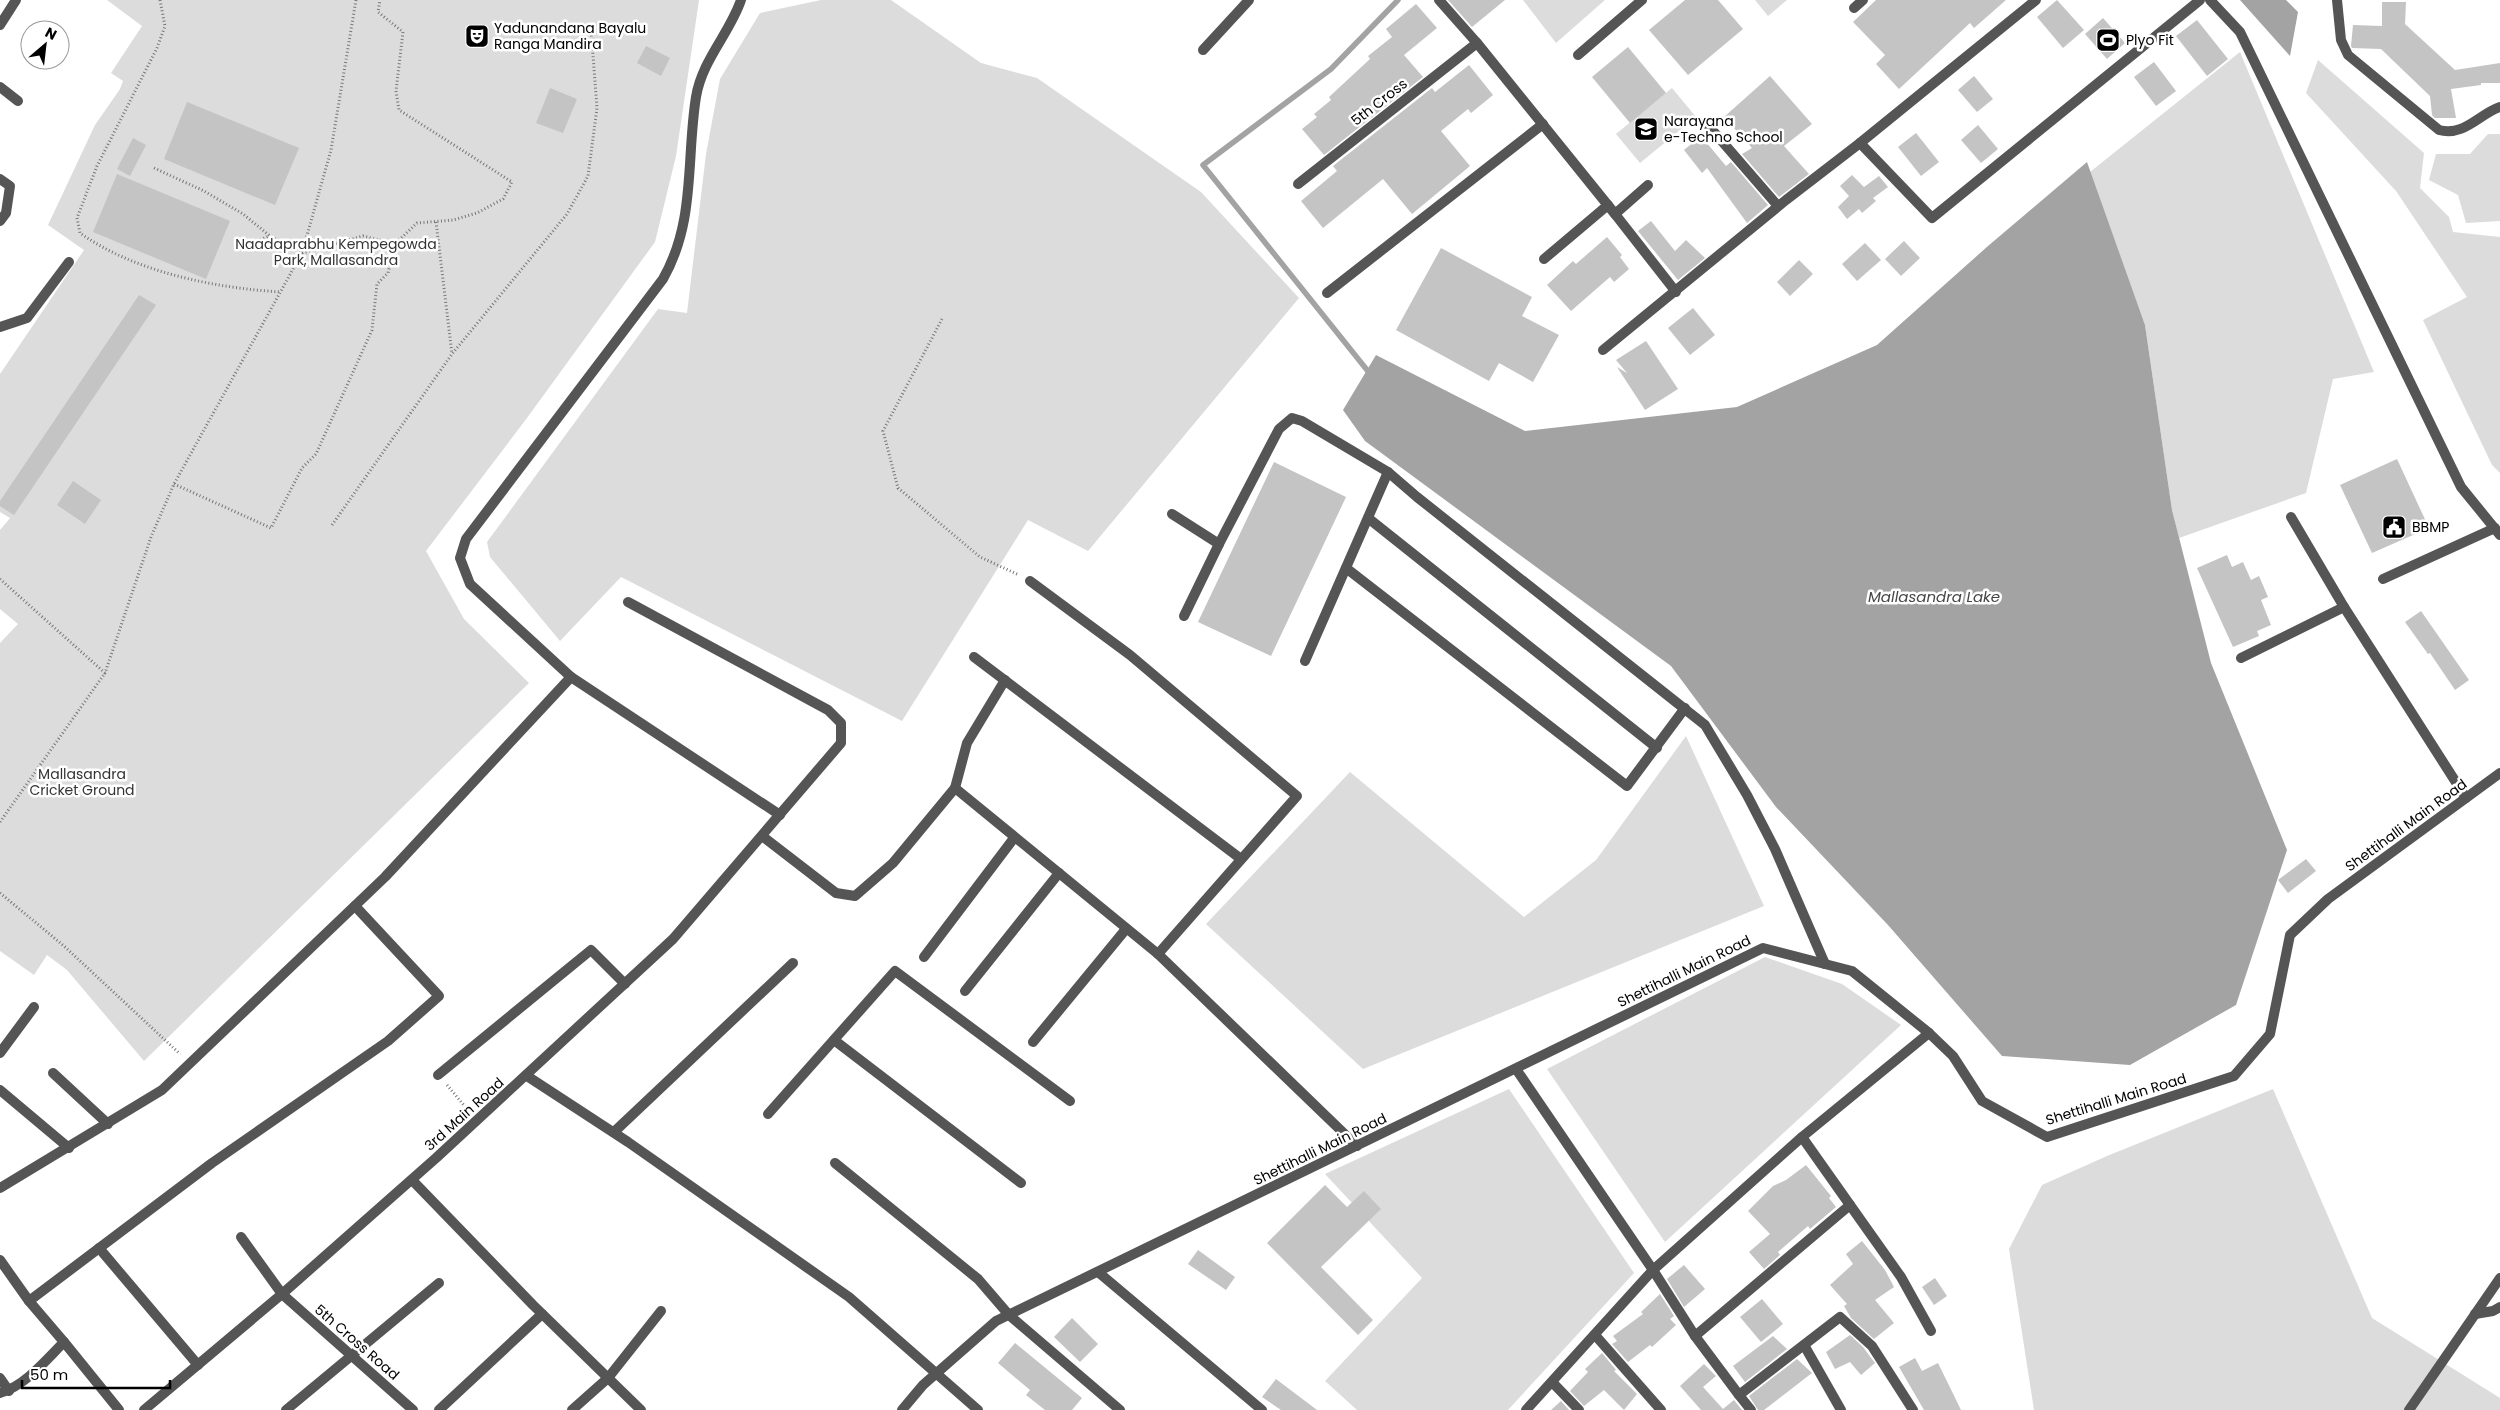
<svg xmlns="http://www.w3.org/2000/svg" width="2500" height="1410" viewBox="0 0 2500 1410" font-family="Poppins,sans-serif">
<rect width="100%" height="100%" fill="#fff"/>
<g fill="#dcdcdc">
<path d="M107 0H699L676 156 655 242 527 418 426 551 464 619 529 683 144 1061 67 970 47 955 34 975 0 951V643L18 624 0 609V530L10 518 0 512V374L84 250 48 225 95 125 120 89 123 81 111 73 142 26Z"/>
<path d="M821 0H891L981 63 1037 78 1201 192 1299 298 1088 551 1028 520 902 721 621 577 560 641 490 557 487 542 658 309 687 313 706 154 720 79 760 13Z"/>
<path d="M1523 0H1605L1556 43Z"/>
<path d="M1755 0H1787L1768 16Z"/>
<path d="M2240 52 2374 372 2333 379 2306 493 2179 538 2172 510 2145 325 2090 172Z"/>
<path d="M2318 60 2424 153 2420 188 2449 217 2453 232 2500 237V473L2492 465 2423 320 2467 297 2396 191 2306 93Z"/>
<path d="M1672 88 1696 117 1640 163 1616 134Z"/>
<path d="M2488 134H2500V221L2466 223 2458 195 2429 180 2436 154H2470Z"/>
<path d="M1686 736 1764 906 1363 1069 1206 924 1350 772 1524 917 1596 860Z"/>
<path d="M1765 957 1842 984 1901 1025 1665 1242 1547 1069Z"/>
<path d="M1509 1089 1634 1273 1508 1410H1357L1325 1381 1422 1278 1325 1174Z"/>
<path d="M2273 1089 2372 1318 2500 1398V1410H2034L2009 1249 2042 1185 2107 1156Z"/>
</g>
<g fill="#a3a3a3">
<path d="M2240 0H2286L2298 12 2290 56Z"/>
<path d="M2087 162 2145 325 2172 510 2211 663 2287 850 2236 1005 2130 1065 2002 1056 1888 925 1776 807 1671 666 1365 441 1343 410 1376 355 1525 431 1737 407 1877 345 1988 246Z"/>
</g>
<g fill="none" stroke-linecap="round" stroke-linejoin="round">
<path stroke="#a3a3a3" stroke-width="5.5" d="M1371 375 1203 165 1331 69 1398 0"/>
</g>
<g fill="#c4c4c4">
<path d="M1448 0H1505L1472 27Z"/>
<path d="M1685 0H1718L1743 29 1688 75 1649 30Z"/>
<path d="M1876 0H2006L1974 28 1970 23 1899 89 1876 64 1885 55 1853 22Z"/>
<path d="M2057 0 2084 30 2063 48 2037 17Z"/>
<path d="M2382 2H2406L2405 24 2455 70 2500 63V83H2481V85L2451 89 2456 118H2435L2432 115 2430 96 2381 49 2352 48 2351 46 2353 25 2382 26Z"/>
<path d="M1416 4 1437 28 1404 55 1423 77 1324 155 1302 129 1317 117 1314 114 1331 100 1329 97 1370 59 1368 56 1392 37 1386 29Z"/>
<path d="M2103 18 2125 43 2107 59 2085 34Z"/>
<path d="M2197 20 2228 59 2207 76 2176 36Z"/>
<path d="M646 46 670 58 661 76 637 63Z"/>
<path d="M1628 47 1666 93 1630 123 1592 77Z"/>
<path d="M2154 62 2176 91 2156 106 2134 77Z"/>
<path d="M1469 65 1493 95 1471 113 1468 109 1441 131 1470 166 1412 214 1383 179 1323 228 1301 201 1337 171 1333 166 1432 88 1435 92Z"/>
<path d="M1770 76 1812 124 1784 146 1809 174 1779 197 1742 154 1752 148 1724 117Z"/>
<path d="M1974 76 1993 99 1977 112 1958 90Z"/>
<path d="M550 88 577 99 563 133 536 123Z"/>
<path d="M187 102 299 148 275 205 164 159Z"/>
<path d="M1978 125 1998 149 1981 163 1961 140Z"/>
<path d="M1916 133 1939 162 1921 176 1898 147Z"/>
<path d="M1701 136 1726 166 1731 162 1768 205 1747 223 1707 168 1702 173 1684 150Z"/>
<path d="M133 138 146 145 130 176 117 169Z"/>
<path d="M117 174 230 221 206 279 93 232Z"/>
<path d="M1852 175 1864 187 1879 176 1888 187 1873 198 1876 201 1862 213 1859 209 1847 219 1838 207 1849 196 1840 186Z"/>
<path d="M1651 221 1675 251 1686 240 1705 258 1678 280 1638 231Z"/>
<path d="M1607 237 1622 255 1620 257 1629 269 1614 282 1610 277 1571 311 1547 285 1573 261 1576 264Z"/>
<path d="M1904 241 1920 258 1901 276 1885 259Z"/>
<path d="M1865 243 1881 260 1857 281 1842 264Z"/>
<path d="M1441 248 1532 297 1522 316 1559 335 1533 382 1499 363 1489 381 1396 330Z"/>
<path d="M1799 260 1813 274 1790 296 1777 282Z"/>
<path d="M139 295 156 305 14 515 0 506V501Z"/>
<path d="M1693 308 1715 335 1690 355 1668 328Z"/>
<path d="M1646 341 1678 389 1645 410 1617 367 1627 373 1616 360Z"/>
<path d="M2397 459 2429 528 2372 553 2340 485Z"/>
<path d="M1274 462 1346 497 1271 656 1198 622Z"/>
<path d="M73 481 101 500 85 524 57 505Z"/>
<path d="M2227 555 2232 567 2243 562 2251 580 2259 576 2268 597 2261 600 2271 625 2257 631 2259 636 2233 647 2197 568Z"/>
<path d="M2421 611 2469 680 2455 690 2430 653 2428 654 2405 622Z"/>
<path d="M2306 859 2316 871 2288 893 2278 880Z"/>
<path d="M1806 1165 1831 1196 1829 1198 1836 1207 1810 1229 1808 1226 1778 1252 1780 1255 1764 1269 1749 1252 1770 1234 1748 1211 1773 1186 1786 1180Z"/>
<path d="M1325 1185 1347 1207 1364 1191 1381 1209 1321 1267 1373 1320 1358 1335 1267 1243Z"/>
<path d="M1862 1241 1885 1270 1894 1287 1875 1300 1894 1323 1874 1339 1851 1318 1844 1306 1847 1304 1830 1285 1853 1264 1846 1254Z"/>
<path d="M1198 1250 1235 1277 1226 1290 1188 1264Z"/>
<path d="M1684 1265 1705 1289 1684 1307 1667 1279Z"/>
<path d="M1935 1278 1947 1296 1934 1305 1922 1287Z"/>
<path d="M1660 1294 1674 1316 1670 1319 1676 1325 1652 1347 1650 1345 1628 1362 1612 1344 1617 1341 1613 1336 1643 1314 1641 1312Z"/>
<path d="M1762 1299 1783 1324 1761 1342 1740 1317Z"/>
<path d="M1072 1318 1098 1344 1080 1362 1054 1337Z"/>
<path d="M1850 1335 1863 1347 1875 1363 1861 1375 1850 1362 1835 1369 1826 1352Z"/>
<path d="M1773 1336 1787 1349 1745 1382 1733 1366Z"/>
<path d="M1015 1343 1082 1398 1072 1410H1045L1026 1395 1030 1390 998 1363Z"/>
<path d="M1602 1353 1616 1370 1614 1371 1637 1394 1624 1410 1604 1390 1584 1406 1570 1391 1588 1372 1585 1369Z"/>
<path d="M1915 1358 1922 1371 1938 1363 1961 1410H1924L1899 1367Z"/>
<path d="M1797 1359 1812 1373 1764 1410H1758L1749 1396Z"/>
<path d="M1704 1364 1716 1376 1703 1387 1723 1409 1734 1400 1742 1410H1701L1680 1386Z"/>
<path d="M1276 1379 1317 1410H1281L1262 1397Z"/>
<path d="M1561 1401 1569 1410H1551Z"/>
</g>
<g fill="none" stroke-linecap="round" stroke-linejoin="round">
<g stroke="#777" stroke-width="3" stroke-dasharray="1 2.5" stroke-linecap="butt">
<path d="M160 0 165 26 157 48 97 166 77 218 80 233C135 272 214 288 281 292"/>
<path d="M154 168 204 191 243 214 270 236 302 253 363 236 395 244"/>
<path d="M436 222 452 354"/>
<path d="M237 248 270 236"/>
<path d="M942 319 883 431 898 488 980 557 1019 575"/>
<path d="M174 484 271 528 302 468 316 454 372 330 377 284 388 273 395 244 417 223 453 220 477 213 503 199 512 182 399 110 396 91 403 32 378 12 380 0"/>
<path d="M332 525 452 354 567 214 588 176 597 108 591 29"/>
<path d="M0 579 105 673 151 537 174 484 302 253 331 150 356 0"/>
<path d="M0 822 105 673"/>
<path d="M0 893 64 946 180 1054"/>
<path d="M447 1085 467 1109"/>
</g>
<g stroke="#555" stroke-width="10">
<path d="M1854 8 1863 0"/>
<path d="M1578 55 1642 0"/>
<path d="M1172 514 1219 544 1279 429 1292 418 1302 421 1388 472 1417 497 1705 725 1747 795 1775 849 1825 964"/>
<path d="M2291 517 2344 607"/>
<path d="M1368 518 1657 748"/>
<path d="M1346 568 1627 786 1685 708"/>
<path d="M2383 579 2495 528"/>
<path d="M1184 616 1219 544"/>
<path d="M2241 658 2344 607 2466 798"/>
<path d="M1305 661 1388 472"/>
</g>
<g stroke="#555" stroke-width="10">
<path d="M741 0C730 33 702 60 696 97 686 159 696 221 663 279L466 539 460 558 470 584 571 677 780 815"/>
<path d="M1439 0 1477 43 1615 214 1648 185"/>
<path d="M2036 0 1860 143 1932 218 2200 0"/>
<path d="M2337 0 2341 40 2348 55 2439 130C2464 137 2479 114 2500 107"/>
<path d="M0 25 16 0"/>
<path d="M1203 50 1249 0"/>
<path d="M0 87 18 101"/>
<path d="M1707 124 1778 206"/>
<path d="M0 179 10 186 6 213 0 221"/>
<path d="M1298 184 1477 43"/>
<path d="M1615 214 1676 292"/>
<path d="M1544 259 1608 205"/>
<path d="M1327 293 1543 124"/>
<path d="M0 327 27 318 69 262"/>
<path d="M1603 350 1786 200 1860 143"/>
<path d="M1030 581 1130 655 1297 796 1158 954"/>
<path d="M974 657 1241 859"/>
<path d="M955 788 1158 954 1357 1146"/>
<path d="M762 836 836 893 855 896 893 863 955 788 967 743 1005 680"/>
<path d="M924 957 1014 838"/>
<path d="M965 991 1059 873"/>
<path d="M834 1040 1021 1183"/>
<path d="M1033 1042 1126 929"/>
<path d="M0 1053 34 1007"/>
<path d="M53 1073 108 1124"/>
<path d="M438 1075 591 950 625 984"/>
<path d="M527 1076 628 1142 849 1297 978 1410"/>
<path d="M0 1090 69 1148"/>
<path d="M768 1114 895 971 1070 1101"/>
<path d="M614 1132 793 963"/>
<path d="M1802 1137 1850 1205"/>
<path d="M835 1163 978 1279 1009 1315 1120 1410"/>
<path d="M412 1180 533 1305 641 1410"/>
<path d="M0 1188 162 1090 385 877 571 677"/>
<path d="M241 1237 282 1294 436 1158 673 939 841 743V723L828 710 628 602"/>
<path d="M99 1248 198 1365"/>
<path d="M0 1260 29 1301"/>
<path d="M1098 1272 1262 1410"/>
<path d="M2475 1314 2493 1311 2500 1307"/>
<path d="M1595 1335 1661 1410"/>
<path d="M1695 1336 1653 1270 1802 1137 1929 1033"/>
<path d="M64 1342 119 1410"/>
<path d="M1804 1345 1841 1410"/>
<path d="M0 1378 9 1391"/>
<path d="M1553 1383 1579 1410"/>
<path d="M0 1393C25 1386 46 1360 64 1342L29 1301 212 1163 388 1041 439 996 355 906"/>
<path d="M1739 1395 1751 1410"/>
<path d="M286 1410 439 1283"/>
<path d="M439 1410 542 1314"/>
<path d="M572 1410 608 1378 661 1311"/>
<path d="M1913 1410 1872 1346 1840 1317 1739 1395 1695 1336 1850 1205 1901 1277 1931 1331"/>
<path d="M2409 1410 2500 1278"/>
</g>
<g stroke="#555" stroke-width="10">
<path d="M2210 0 2240 32 2461 487 2500 535"/>
<path d="M1516 1069 1653 1270 1526 1410"/>
<path d="M144 1410 282 1294 413 1410"/>
<path d="M902 1410 923 1385 996 1321 1763 948 1852 971 1929 1033 1953 1056 1982 1101 2047 1137 2234 1076 2270 1034 2290 935 2328 899 2500 773"/>
</g>
</g>
<defs>
<g id="theatre-square" transform="scale(1.25)"><rect x="-9" y="-9" width="18" height="18" rx="4" fill="#000" stroke="#fff"/><path d="M-5-5.5Q0-4 5-5.5V0Q5 5 0 6Q-5 5-5 0ZM-3.3-2.5H-1v1.5H-3.3ZM1-2.5H3.3v1.5H1ZM-2.8 1Q0 5.5 2.8 1Z" fill="#fff"/></g>
<g id="stadium-square" transform="scale(1.25)"><rect x="-9" y="-9" width="18" height="18" rx="4" fill="#000" stroke="#fff"/><path d="M0-5a6.5 5 0 1 0 0 10a6.5 5 0 1 0 0-10ZM-3.5-1.8h7v3.6h-7Z" fill="#fff"/></g>
<g id="school-square" transform="scale(1.25)"><rect x="-9" y="-9" width="18" height="18" rx="4" fill="#000" stroke="#fff"/><path d="M0-5L7-2L0 1L-7-2ZM-4 1L0 2.5L4 1V4Q0 6-4 4Z" fill="#fff"/></g>
<g id="civic-square" transform="scale(1.25)"><rect x="-9" y="-9" width="18" height="18" rx="4" fill="#000" stroke="#fff"/><path d="M-.6-6.5H3V-4.5H.6V-3L4-1V1h2V6H-6V1h2V-1L-.6-3ZM-1.2 2.5V6h2.4V2.5Z" fill="#fff"/></g>
</defs>
<g fill-rule="evenodd">
<use href="#theatre-square" x="477" y="36"/>
<use href="#stadium-square" x="2108" y="40"/>
<use href="#school-square" x="1646" y="129"/>
<use href="#civic-square" x="2394" y="527"/>
</g>
<g text-anchor="middle" stroke-width="5" stroke-linejoin="round" paint-order="stroke">
<g font-size="14" fill="#000" stroke="#fff" text-anchor="start">
<text x="494" y="33">Yadunandana Bayalu<tspan x="494" dy="16">Ranga Mandira</tspan></text>
<text x="2126" y="45">Plyo Fit</text>
<text x="1664" y="126">Narayana<tspan x="1664" dy="16">e-Techno School</tspan></text>
<text x="2412" y="532">BBMP</text>
</g>
<g font-size="14" fill="#000" stroke="#fff">
<text transform="translate(1379 102) rotate(-38)" y="5">5th Cross</text>
<text transform="translate(2406 825) rotate(-36)" y="5">Shettihalli Main Road</text>
<text transform="translate(1684 971) rotate(-26)" y="5">Shettihalli Main Road</text>
<text transform="translate(2116 1099) rotate(-17)" y="5">Shettihalli Main Road</text>
<text transform="translate(464 1114) rotate(-42)" y="5">3rd Main Road</text>
<text transform="translate(1320 1149) rotate(-26)" y="5">Shettihalli Main Road</text>
<text transform="translate(357 1342) rotate(41)" y="5">5th Cross Road</text>
</g>
<g font-size="14" fill="#333" stroke="#fff">
<text x="336" y="249">Naadaprabhu Kempegowda<tspan x="336" dy="16">Park, Mallasandra</tspan></text>
<text x="82" y="779">Mallasandra<tspan x="82" dy="16">Cricket Ground</tspan></text>
</g>
<g font-size="15" font-style="italic" fill="#444" stroke="#fff">
<text x="1934" y="602">Mallasandra Lake</text>
</g>
</g>
<g transform="translate(45 45) rotate(28)"><circle r="24" fill="#ffffff" stroke="#999999"/>
<path d="M0-4L9 19L0 12L-9 19Z" fill="#000000"/>
<text y="-8" font-size="14" font-weight="bold" text-anchor="middle" fill="#000000">N</text>
</g>
<path d="M22 1380v8h148v-8" fill="none" stroke="#000000" stroke-width="2.5"/>
<text x="30" y="1380" font-size="15" fill="#000000" stroke="#ffffff" stroke-width="4" paint-order="stroke">50 m</text>
</svg>
